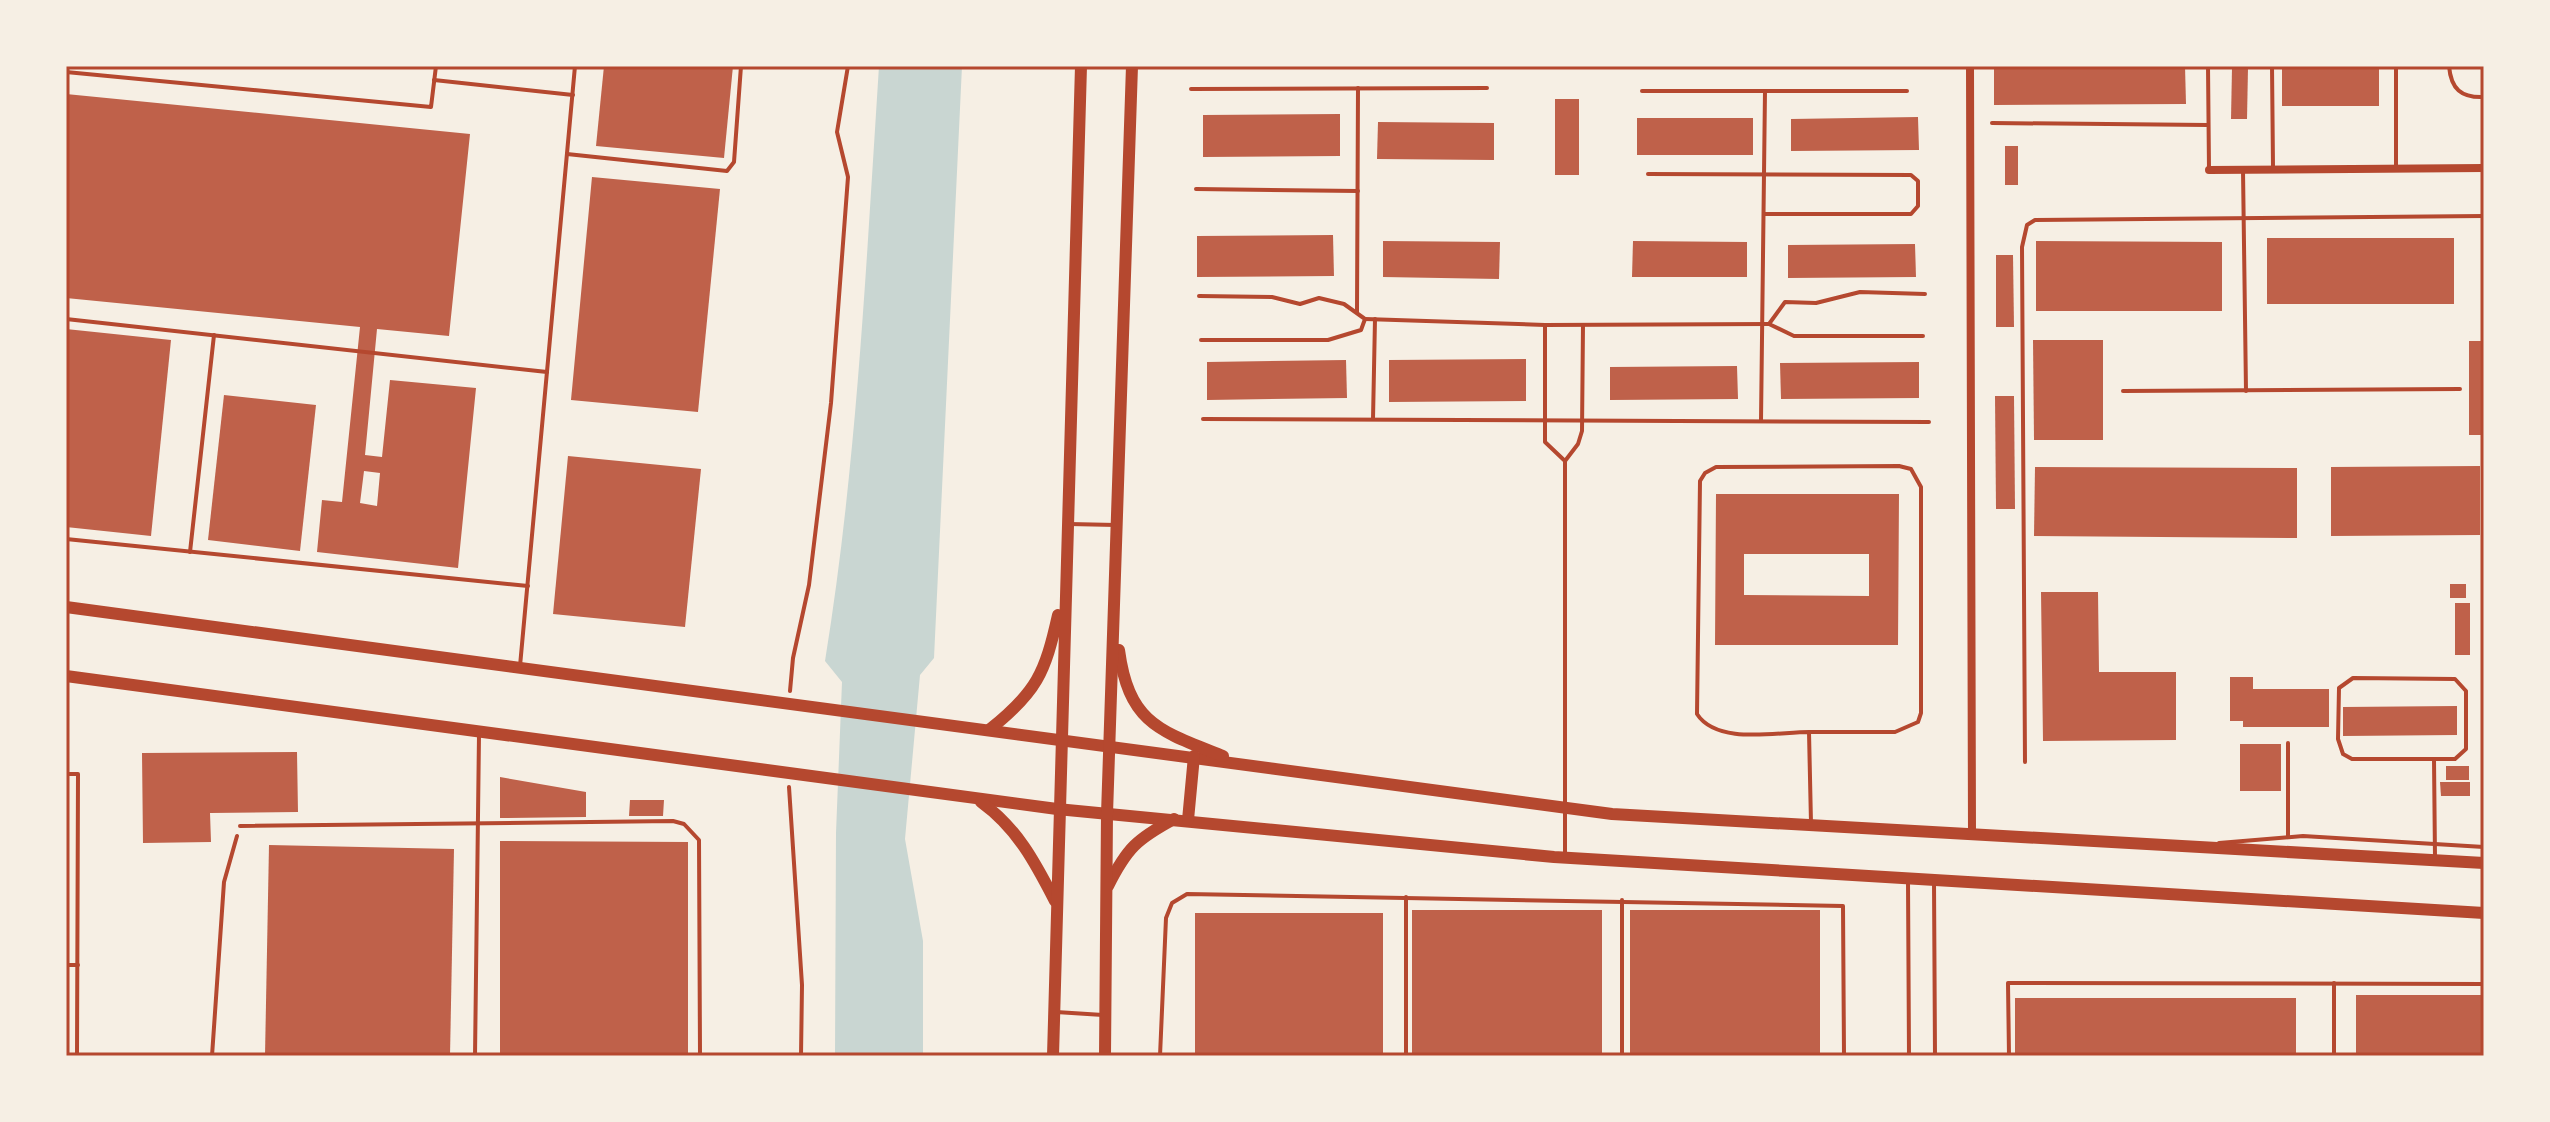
<svg xmlns="http://www.w3.org/2000/svg" width="2550" height="1122" viewBox="0 0 2550 1122" font-family="Poppins,sans-serif">
<rect width="100%" height="100%" fill="#f6efe4"/>
<path fill="#c9d6d2" d="M879 66H962L934 658 920 675 905 839 923 941V1056H835L836 833 842 682 825 661C857 464 866 265 879 66Z"/>
<g fill="#bf614a" fill-rule="evenodd">
<path d="M604 66H733L724 158 596 146Z"/>
<path d="M1994 66H2185L2186 104 1994 105Z"/>
<rect x="2282" y="66" width="97" height="40"/>
<path d="M2232 68H2248L2247 119H2231Z"/>
<path d="M66 94 470 134 449 336 377 329 365 455 382 457 390 380 476 388 458 568 317 552 322 500 342 502 360 327 66 298ZM364 471 380 473 377 506 360 503Z"/>
<rect x="1555" y="99" width="24" height="76"/>
<path d="M1340 114V156L1203 157V115Z"/>
<path d="M1918 117 1919 150 1791 151V119Z"/>
<rect x="1637" y="118" width="116" height="37"/>
<path d="M1378 122 1494 123V160L1377 159Z"/>
<rect x="2005" y="146" width="13" height="39"/>
<path d="M592 177 720 189 698 412 571 400Z"/>
<path d="M1333 235 1334 276 1197 277V236Z"/>
<rect x="2267" y="238" width="187" height="66"/>
<path d="M1383 241 1500 242 1499 279 1383 277Z"/>
<path d="M1633 241 1747 242V277H1632Z"/>
<path d="M2036 241 2222 242V311H2036Z"/>
<path d="M1915 244 1916 277 1788 278V245Z"/>
<path d="M1996 255H2013L2014 327H1996Z"/>
<path d="M66 329 171 340 151 536 66 527Z"/>
<path d="M2033 340H2103V440H2034Z"/>
<rect x="2469" y="341" width="15" height="94"/>
<path d="M1526 359V401L1389 402V360Z"/>
<path d="M1346 360 1347 398 1207 400V362Z"/>
<path d="M1919 362V398L1781 399 1780 363Z"/>
<path d="M1737 366 1738 399 1610 400V367Z"/>
<path d="M224 395 316 405 300 551 208 540Z"/>
<path d="M1995 396H2014L2015 509H1996Z"/>
<path d="M568 456 701 469 685 627 553 614Z"/>
<path d="M2480 466V535L2331 536V467Z"/>
<path d="M2035 467 2297 468V538L2034 536Z"/>
<path d="M1716 494H1899L1898 645H1715ZM1744 554H1869V596L1744 595Z"/>
<rect x="2450" y="584" width="16" height="14"/>
<path d="M2041 592H2098L2099 672H2176V740L2043 741Z"/>
<rect x="2455" y="603" width="15" height="52"/>
<path d="M2230 677H2253V689H2329V727H2243V721H2230Z"/>
<path d="M2457 706V735L2343 736V707Z"/>
<rect x="2240" y="744" width="41" height="47"/>
<path d="M297 752 298 812 210 813 211 842 143 843 142 753Z"/>
<rect x="2446" y="766" width="23" height="14"/>
<path d="M500 777 586 792V817L500 818Z"/>
<path d="M2440 782H2470V796H2441Z"/>
<path d="M630 800H664L663 816H629Z"/>
<path d="M500 841 688 842V1056H500Z"/>
<path d="M269 845 454 849 450 1056H265Z"/>
<rect x="1412" y="910" width="190" height="146"/>
<rect x="1630" y="910" width="190" height="146"/>
<rect x="1195" y="913" width="188" height="143"/>
<rect x="2356" y="995" width="128" height="61"/>
<rect x="2015" y="998" width="281" height="58"/>
</g>
<g fill="none" stroke-linecap="round" stroke-linejoin="round">
<g stroke="#b5482f" stroke-width="4">
<path d="M790 691 793 658 809 585 831 403 848 177 837 132 848 66"/>
<path d="M789 787 802 985 801 1056"/>
<path d="M212 1056 224 882 237 836"/>
</g>
<g stroke="#b5482f" stroke-width="4">
<path d="M2208 66 2209 170"/>
<path d="M2272 66 2273 167"/>
<path d="M2396 66V168"/>
<path d="M2449 66C2451 89 2461 98 2484 97"/>
<path d="M66 72 431 107 436 66"/>
<path d="M434 80 573 95"/>
<path d="M1191 89 1487 88"/>
<path d="M1642 91H1907"/>
<path d="M1992 123 2208 125"/>
<path d="M567 154 727 171 734 162 741 66"/>
<path d="M2243 170 2246 391"/>
<path d="M1648 174 1911 175 1918 181V206L1911 214H1764"/>
<path d="M1196 189 1358 191"/>
<path d="M1199 296 1272 297 1300 304 1319 298 1344 304 1365 319 1361 330 1328 340H1201"/>
<path d="M1357 312 1358 88"/>
<path d="M66 319 547 372"/>
<path d="M1365 319 1545 325 1769 324"/>
<path d="M1545 325V442L1565 461"/>
<path d="M1923 336H1794L1769 324 1785 302 1816 303 1860 292 1925 294"/>
<path d="M2123 391 2460 389"/>
<path d="M1203 419 1929 422"/>
<path d="M1373 419 1375 319"/>
<path d="M1761 421 1765 91"/>
<path d="M1069 524 1116 525"/>
<path d="M66 539 528 586"/>
<path d="M190 552 214 335"/>
<path d="M2484 576V698"/>
<path d="M520 666 575 66"/>
<path d="M1809 732C1777 732 1717 745 1697 714L1700 481 1705 473 1716 467 1899 466 1911 469 1921 487V713L1918 722 1895 732H1809L1811 823"/>
<path d="M2288 743V837"/>
<path d="M2434 759H2455L2466 749V691L2455 679 2353 678 2339 688 2338 739 2343 754 2352 759H2434L2435 858"/>
<path d="M2025 762 2022 247 2027 225 2035 220 2484 216"/>
<path d="M66 774H78L77 1056"/>
<path d="M240 826 673 821 684 824 699 840 700 1056"/>
<path d="M2219 843 2303 836 2484 847"/>
<path d="M1565 855V461L1578 444 1582 431 1583 325"/>
<path d="M1908 881 1909 1056"/>
<path d="M1934 882 1935 1056"/>
<path d="M1406 897V1056"/>
<path d="M1622 900V1056"/>
<path d="M66 965H78"/>
<path d="M1056 1012 1103 1015"/>
<path d="M475 1056 479 735"/>
<path d="M1160 1056 1166 918 1172 903 1187 894 1843 906 1844 1056"/>
<path d="M2009 1056 2008 983 2484 984"/>
<path d="M2334 1056V983"/>
</g>
<g stroke="#b5482f" stroke-width="8">
<path d="M1970 66 1972 835"/>
<path d="M2209 170 2484 168"/>
</g>
<g stroke="#b5482f" stroke-width="12">
<path d="M66 607 1612 814 2484 863"/>
<path d="M1119 650C1129 724 1160 731 1223 756"/>
<path d="M66 676 1057 809 1554 857 2484 913"/>
<path d="M989 730C1037 692 1045 673 1058 615"/>
<path d="M981 802C1017 828 1035 862 1055 901"/>
<path d="M1188 820 1194 756"/>
<path d="M1108 886C1127 848 1137 839 1174 819"/>
<path d="M1053 1056 1081 66"/>
<path d="M1105 1056 1107 814 1132 66"/>
</g>
</g>
<rect width="2550" height="1122" fill="none" stroke="#f6efe4" stroke-width="136"/>
<rect x="68" y="68" width="2414" height="986" fill="none" stroke="#b5482f" stroke-width="3"/>
</svg>
